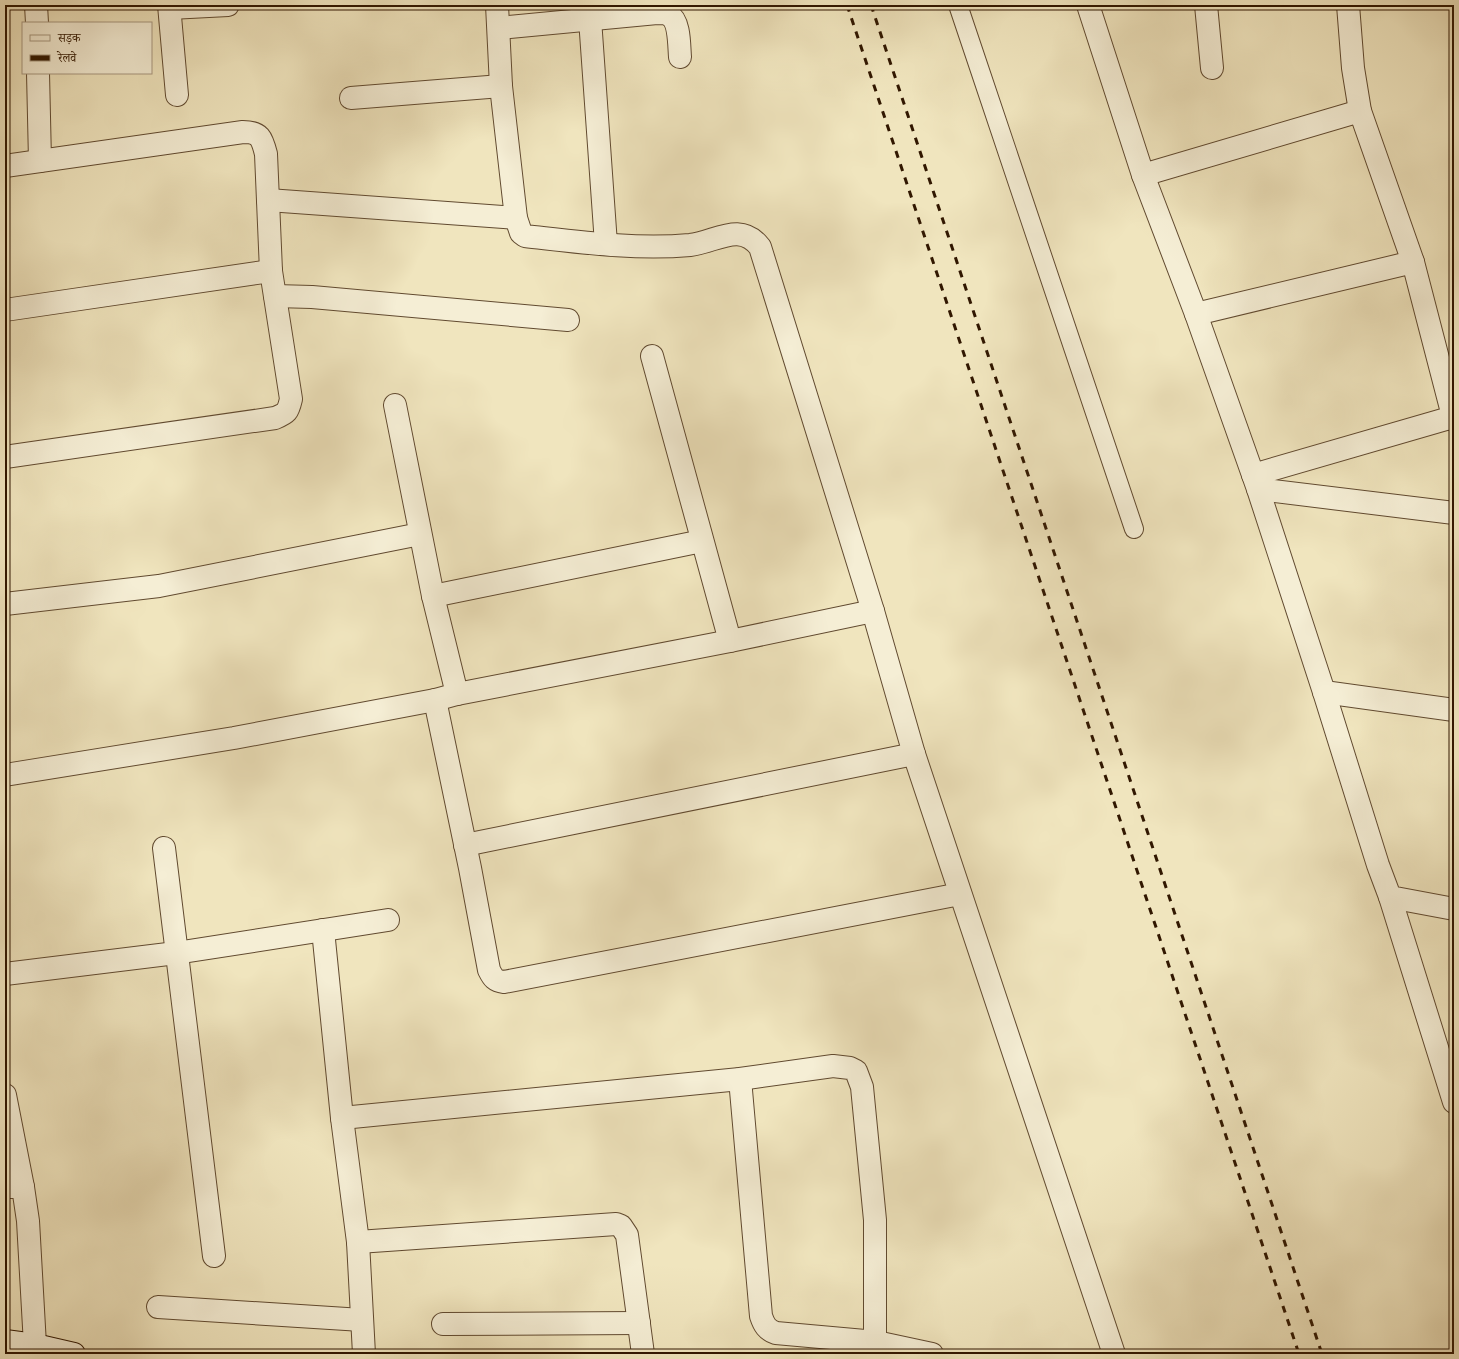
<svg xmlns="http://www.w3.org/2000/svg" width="1459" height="1359" viewBox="0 0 1459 1359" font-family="'IM FELL English','Noto Serif Devanagari',serif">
<rect width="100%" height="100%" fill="#f0e5be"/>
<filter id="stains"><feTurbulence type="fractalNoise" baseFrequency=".005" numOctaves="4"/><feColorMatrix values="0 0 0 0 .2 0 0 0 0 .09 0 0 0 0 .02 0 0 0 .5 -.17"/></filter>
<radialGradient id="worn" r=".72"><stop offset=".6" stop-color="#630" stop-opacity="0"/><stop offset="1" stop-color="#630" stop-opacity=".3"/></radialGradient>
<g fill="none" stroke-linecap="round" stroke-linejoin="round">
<g stroke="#614a30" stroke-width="20">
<path id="lane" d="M958 5 1134 529"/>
</g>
<g stroke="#614a30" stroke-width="24">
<g id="street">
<path d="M36 5 37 23"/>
<path d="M169 5 177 95"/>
<path d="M497 5 501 86 516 218 521 233 525 236C579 242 635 250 690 245 716 242 740 221 760 247L873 611 914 754 1114 1354"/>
<path d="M1088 5 1143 175 1196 314 1258 489 1324 692 1378 865 1390 897 1454 909"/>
<path d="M1206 5 1212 68"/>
<path d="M1348 5 1353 68 1360 111 1413 262 1454 420"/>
<path d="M170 8 228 5"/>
<path d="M590 19 606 244"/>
<path d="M499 28 657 13C661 13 666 13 669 15 680 21 679 46 680 57"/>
<path d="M38 73 40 161"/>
<path d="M351 98 501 86"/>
<path d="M5 166 243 132C260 132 262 138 266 154L271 271 291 399C288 412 287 413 275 418L5 457"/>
<path d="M1143 175 1360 111"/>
<path d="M268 200 516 218"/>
<path d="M275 296 312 297 568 320"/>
<path d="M5 310 271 271"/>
<path d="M1196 314 1413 262"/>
<path d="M652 356 730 641"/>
<path d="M395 405 433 596 457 694"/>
<path d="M1253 475 1453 417"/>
<path d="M1258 489 1454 513"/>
<path d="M433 596 702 541"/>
<path d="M5 604 159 586 420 534"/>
<path d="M1324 692 1454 710"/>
<path d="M435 700 470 868 489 970C493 978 495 981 504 982L960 894"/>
<path d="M5 775 234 738 435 700 457 694 730 641 873 611"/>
<path d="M465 845 914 754"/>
<path d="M164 848 214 1256"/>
<path d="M1390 897 1454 1102"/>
<path d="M323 930 342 1118 358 1242 364 1354"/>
<path d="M5 974 176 953 388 920"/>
<path d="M740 1079 761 1316C764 1325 767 1330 776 1333L876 1342 932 1354"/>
<path d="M5 1095 23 1187 28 1221 35 1345 34 1354"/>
<path d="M342 1118 740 1079 833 1066 850 1068 856 1071 862 1087 875 1220V1354"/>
<path d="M5 1187H23"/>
<path d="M358 1242 616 1224 621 1226 627 1235 643 1354"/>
<path d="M158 1307 362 1320"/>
<path d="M443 1324 639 1323"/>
</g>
</g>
<g stroke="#311700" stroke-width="24">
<path id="secondary" d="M5 1341 35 1345 74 1354"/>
</g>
<use href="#lane" stroke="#f5eed5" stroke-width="18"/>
<use href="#street" stroke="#f5eed5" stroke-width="22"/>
<use href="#secondary" stroke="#f5eed5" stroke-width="22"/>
<g stroke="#311700" stroke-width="3" stroke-dasharray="7 7" stroke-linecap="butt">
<path d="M847 5 1299 1354"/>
<path d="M871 5 1322 1354"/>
</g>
</g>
<rect width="1459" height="1359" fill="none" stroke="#f0e5be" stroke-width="20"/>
<rect x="6" y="6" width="1447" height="1347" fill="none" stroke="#311700" stroke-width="2"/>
<rect x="10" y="10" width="1439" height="1339" fill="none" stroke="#311700"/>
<rect x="22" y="22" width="130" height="52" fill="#f5eed5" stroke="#a79880"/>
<rect x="30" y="35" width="20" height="6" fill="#f5eed5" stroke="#a79880"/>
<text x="58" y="42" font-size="12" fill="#311700">सड़क</text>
<rect x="30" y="55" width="20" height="6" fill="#311700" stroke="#a79880"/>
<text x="58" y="62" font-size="12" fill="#311700">रेलवे</text>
<rect width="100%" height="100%" filter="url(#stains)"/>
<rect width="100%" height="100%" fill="url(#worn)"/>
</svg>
